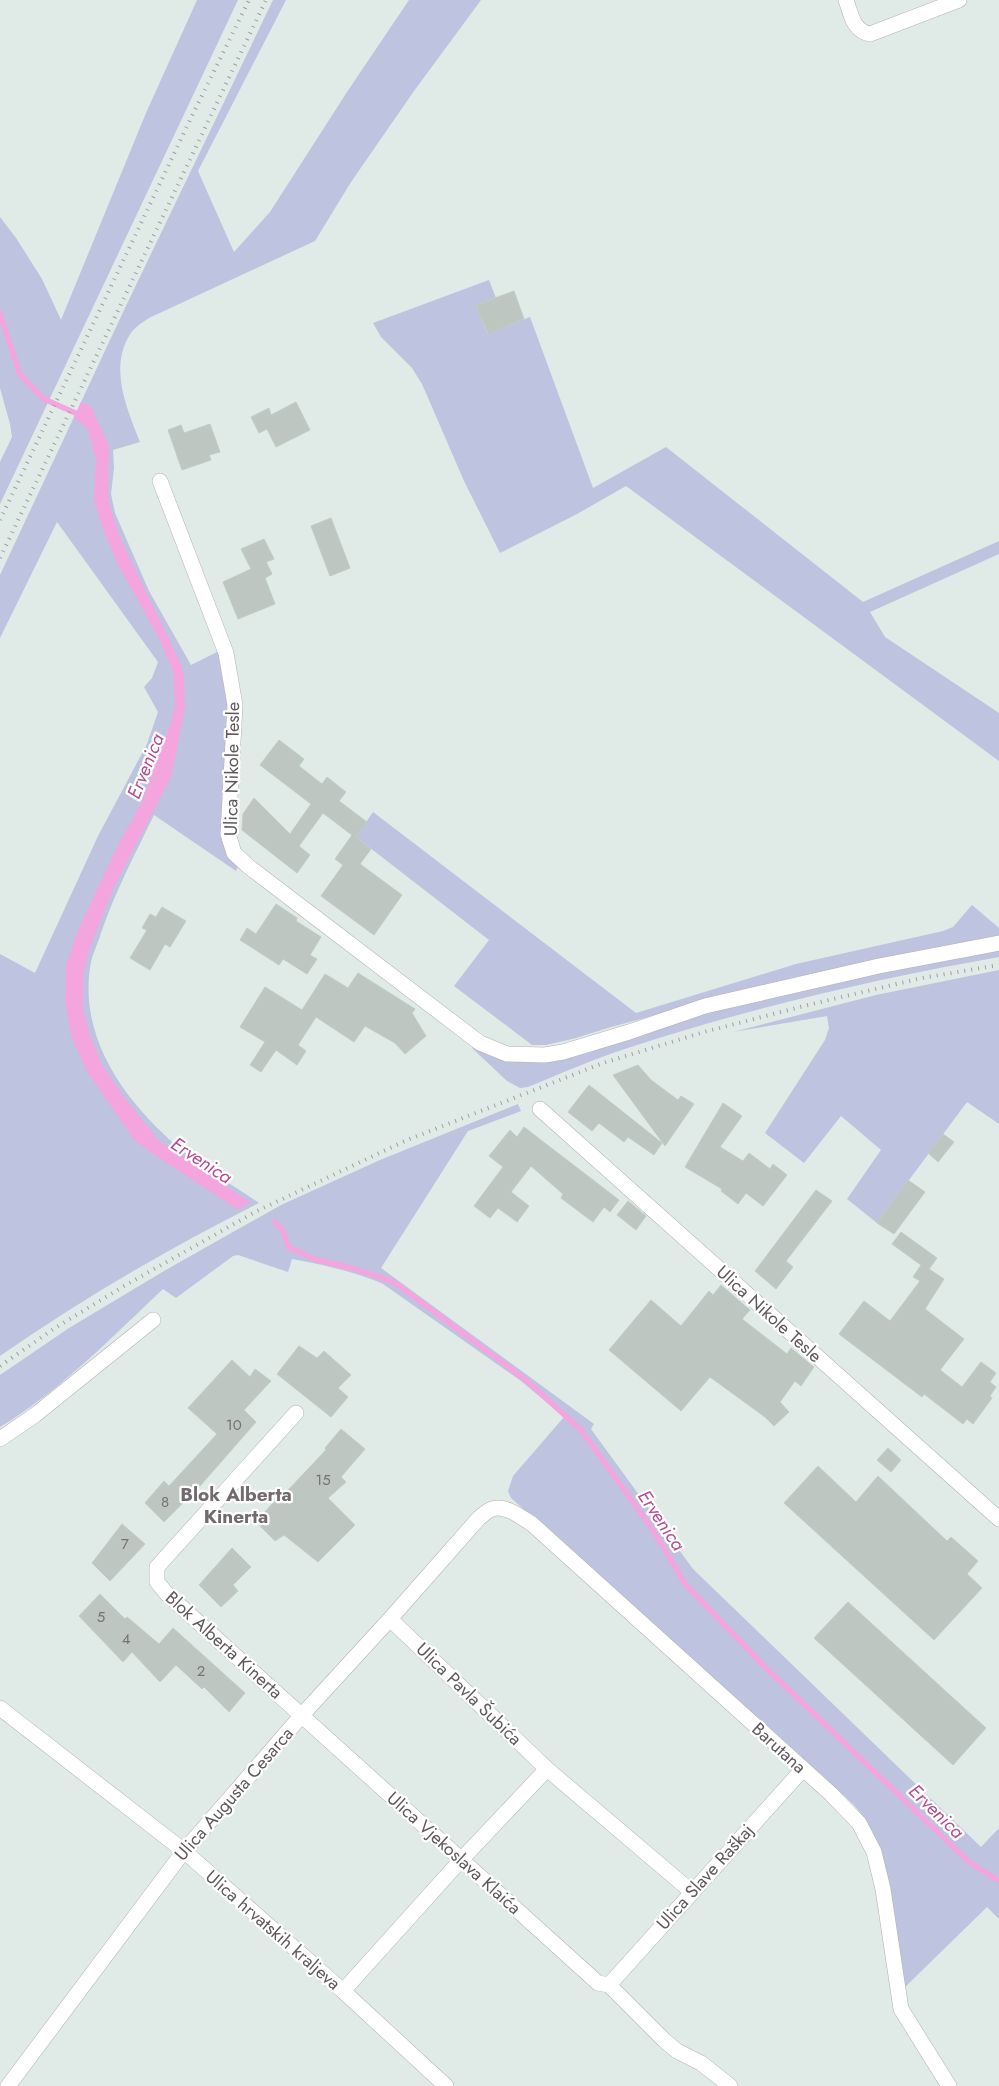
<svg xmlns="http://www.w3.org/2000/svg" width="999" height="2086" viewBox="0 0 999 2086" font-family="Jost,sans-serif">
<rect width="100%" height="100%" fill="#e0eae6"/>
<g fill="#bec3e0">
<path d="M197 0H238L0 504V462L12 437 10 424 0 388V217L16 238 42 279 61 320 146 113Z"/>
<path d="M273 0H286L198 171 234 252 270 212 347 92 409 0H481L414 91 351 182 315 241 149 318C143 322 135 327 131 333 108 367 127 409 140 442L113 450 114 468 111 494 115 513 149 591 191 665 219 651 229 700 223 834 239 864 236 871 154 815C135 854 115 892 101 933 98 943 93 953 91 962 76 1041 131 1110 189 1156 211 1173 236 1187 259 1203 169 1248 82 1299 0 1356V954L35 973 98 836 147 744 158 712 144 687 152 678 158 662 57 522 0 638V575L125 308Z"/>
<path d="M489 280 496 298 477 306 487 333 530 317 593 488 666 447 863 602 999 541V554L870 612 885 637 999 713V761L626 486 577 514 500 553 464 481 422 384 412 368 381 337 373 323Z"/>
<path d="M373 812 636 1013 796 964 943 931 953 927 972 905 999 928V938L737 993 611 1027 576 1038 546 1045H532L454 986 489 940 356 837Z"/>
<path d="M999 948V957C875 979 750 1008 631 1047 596 1058 562 1073 528 1087L520 1088 507 1081 472 1048 475 1044 496 1056 615 1040 784 991Z"/>
<path d="M999 970V1124L967 1102 877 1223 847 1199 881 1150 841 1116 804 1163 765 1133 825 1040 829 1028 827 1016 733 1032 876 995Z"/>
<path d="M518 1104 521 1111 468 1131 381 1268 594 1424 591 1429 693 1569 981 1847 999 1828V1919L987 1907 903 1989 880 1852C874 1833 866 1818 853 1804L511 1498 508 1491 513 1476 564 1417 521 1381 383 1284C354 1271 323 1265 292 1259L288 1272 238 1255 233 1256 176 1298 163 1289C111 1338 61 1390 0 1427V1375L69 1328 164 1271 281 1205 380 1160Z"/>
</g>
<path fill="#f5a5de" d="M81 402 91 407 109 445 108 491 109 504 122 542 180 662 184 676 185 708 171 777 113 889 89 950 83 975V1009L90 1035 102 1065 124 1097 159 1141 251 1203 237 1209 165 1162 135 1141 86 1070 71 1035 65 1001 66 965 78 930 117 847 142 802 170 725 175 705 173 671 158 636 117 563 101 524 94 500 96 459 87 428 74 418Z"/>
<g fill="none" stroke-linecap="round" stroke-linejoin="round">
<g stroke="#f5a5de" stroke-width="5.5">
<path d="M0 313 20 375 44 399 82 416"/>
<path d="M275 1222 283 1231 288 1247 317 1260 352 1268 394 1282 526 1380 581 1430 651 1527 686 1585 765 1667 969 1862 999 1881"/>
</g>
</g>
<g fill="#bdc6c1" stroke="#bfcec7">
<path d="M514 291 524 319 488 334 476 305Z"/>
<path d="M296 402 310 430 276 447 267 429 259 433 251 417 269 408 271 415Z"/>
<path d="M210 424 220 452 209 455 211 460 182 470 168 430 181 425 184 433Z"/>
<path d="M331 518 350 568 330 576 311 526Z"/>
<path d="M264 539 274 559 266 562 272 574 265 578 275 604 238 619 223 582 251 569 241 549Z"/>
<path d="M279 740 304 759 299 766 322 784 327 777 346 792 339 801 367 822 356 837 371 849 360 864 402 895 374 935 321 896 343 865 335 859 352 835 323 813 299 846 310 855 297 873 242 830 243 814 254 798 290 834 311 804 260 765Z"/>
<path d="M276 904 297 918 296 921 321 937 310 955 317 959 307 974 283 959 279 965 240 940 247 928 256 934Z"/>
<path d="M162 907 186 921 170 947 165 944 150 970 130 958 147 930 142 928 150 914 156 917Z"/>
<path d="M358 973 415 1009 412 1013 426 1036 405 1054 395 1043 365 1026 354 1042 316 1017 298 1045 306 1051 297 1065 276 1050 261 1072 250 1065 265 1042 240 1027 265 987 302 1010 325 974 348 988Z"/>
<path d="M638 1065 651 1080 678 1100 681 1096 694 1104 665 1146 613 1075Z"/>
<path d="M589 1085 662 1143 654 1155 628 1137 624 1142 599 1123 592 1131 568 1112Z"/>
<path d="M723 1103 742 1116 720 1147 743 1161 749 1153 770 1169 773 1164 787 1175 763 1206 746 1193 738 1204 721 1191 722 1189 685 1167Z"/>
<path d="M524 1127 619 1200 610 1212 604 1207 593 1222 561 1198 563 1194 531 1166 511 1192 529 1206 517 1222 498 1208 490 1218 474 1206 503 1167 489 1156 510 1130 517 1137Z"/>
<path d="M943 1134 954 1142 938 1162 928 1153Z"/>
<path d="M908 1180 925 1192 894 1234 877 1223Z"/>
<path d="M816 1190 832 1201 786 1261 793 1267 776 1289 755 1271Z"/>
<path d="M628 1201 646 1216 636 1230 617 1215Z"/>
<path d="M901 1232 937 1258 929 1269 944 1279 925 1309 964 1339 940 1370 962 1387 981 1362 996 1373 990 1382 996 1387 990 1396 992 1398 973 1424 967 1419 963 1424 924 1394 922 1397 839 1334 864 1301 890 1321 920 1281 913 1277 921 1265 892 1244Z"/>
<path d="M721 1285 750 1310 742 1319 787 1354 791 1348 814 1367 801 1386 795 1381 780 1402 789 1412 774 1426 765 1417 710 1377 681 1411 609 1350 651 1300 681 1326 709 1291 713 1295Z"/>
<path d="M299 1346 317 1358 324 1351 351 1375 338 1388 348 1397 331 1417 277 1374Z"/>
<path d="M232 1360 250 1377 255 1369 271 1381 244 1410 256 1422 200 1486 164 1522 145 1503 164 1481 169 1486 217 1434 188 1408Z"/>
<path d="M341 1429 365 1449 341 1477 346 1482 328 1498 355 1525 318 1562 284 1535 275 1541 256 1522 272 1504 290 1488 326 1450 325 1448Z"/>
<path d="M888 1448 901 1460 891 1472 877 1460Z"/>
<path d="M818 1466 856 1502 878 1476 947 1541 951 1537 978 1561 967 1574 982 1588 934 1640 784 1503Z"/>
<path d="M122 1524 145 1544 110 1581 92 1563Z"/>
<path d="M232 1548 251 1567 233 1585 238 1591 221 1607 199 1585Z"/>
<path d="M100 1594 125 1619 127 1617 159 1644 173 1628 245 1693 229 1712 204 1687 202 1689 176 1665 160 1682 132 1652 123 1662 79 1616Z"/>
<path d="M848 1602 986 1728 953 1765 814 1638Z"/>
</g>
<g fill="none" stroke-linecap="round" stroke-linejoin="round">
<g stroke="#b6b1b3" stroke-width="16">
<g id="street">
<path d="M846 0C851 14 853 31 870 34L959 0"/>
<path d="M160 481 226 653 235 705 228 834 234 853 248 866 480 1043 507 1054 545 1055 563 1052 629 1032 705 1006 879 966 999 943"/>
<path d="M540 1109 999 1519"/>
<path d="M296 1413 157 1567V1582L167 1594 598 1983 609 1985"/>
<path d="M0 1439 35 1415 153 1320"/>
<path d="M390 1619 547 1769 692 1892"/>
<path d="M0 1708 184 1851 343 1991 446 2086"/>
<path d="M609 1985 803 1769"/>
<path d="M609 1985 664 2040 677 2051 701 2063 730 2086"/>
<path d="M343 1991 461 1860 547 1769"/>
<path d="M8 2086 184 1851 302 1715 390 1619 479 1518C483 1515 488 1510 492 1509 505 1504 522 1518 532 1524L831 1794 859 1823 874 1852 883 1889 901 2009 949 2086"/>
</g>
</g>
<use href="#street" stroke="#fff" stroke-width="15"/>
<g stroke="#a09ea0" stroke-width="4" stroke-dasharray="1 6" stroke-linecap="butt">
<path d="M0 520 190 120 249 0"/>
<path d="M0 558 266 0"/>
<path d="M0 1366 55 1328 124 1286 255 1212 407 1140 603 1063 704 1032 808 1005 922 978 999 965"/>
</g>
</g>
<g text-anchor="middle" stroke-width="4.5" stroke-linejoin="round" paint-order="stroke">
<g font-size="15" fill="#767476">
<text x="234" y="1430">10</text>
<text x="323" y="1485">15</text>
<text x="165" y="1507">8</text>
<text x="125" y="1549">7</text>
<text x="101" y="1622">5</text>
<text x="126" y="1644">4</text>
<text x="201" y="1676">2</text>
</g>
<g font-size="18" fill="#5f595d" stroke="#fff">
<text transform="translate(232 769) rotate(-89)" y="6">Ulica Nikole Tesle</text>
<text transform="translate(769 1314) rotate(42)" y="6">Ulica Nikole Tesle</text>
<text transform="translate(224 1645) rotate(42)" y="6">Blok Alberta Kinerta</text>
<text transform="translate(469 1694) rotate(44)" y="6">Ulica Pavla Šubića</text>
<text transform="translate(779 1748) rotate(42)" y="6">Barutana</text>
<text transform="translate(234 1794) rotate(-49)" y="6">Ulica Augusta Cesarca</text>
<text transform="translate(454 1853) rotate(42)" y="6">Ulica Vjekoslava Klaića</text>
<text transform="translate(705 1877) rotate(-48)" y="6">Ulica Slave Raškaj</text>
<text transform="translate(273 1930) rotate(41)" y="6">Ulica hrvatskih kraljeva</text>
</g>
<g font-size="19" font-style="italic" fill="#b44c8f" stroke="#fff">
<text transform="translate(145 766) rotate(-68)" y="7">Ervenica</text>
<text transform="translate(202 1160) rotate(33)" y="7">Ervenica</text>
<text transform="translate(662 1520) rotate(56)" y="7">Ervenica</text>
<text transform="translate(937 1811) rotate(44)" y="7">Ervenica</text>
</g>
<g font-size="19" font-weight="bold" fill="#716a6f" stroke="#fff">
<text x="236" y="1501">Blok Alberta<tspan x="236" dy="22">Kinerta</tspan></text>
</g>
</g>
</svg>
